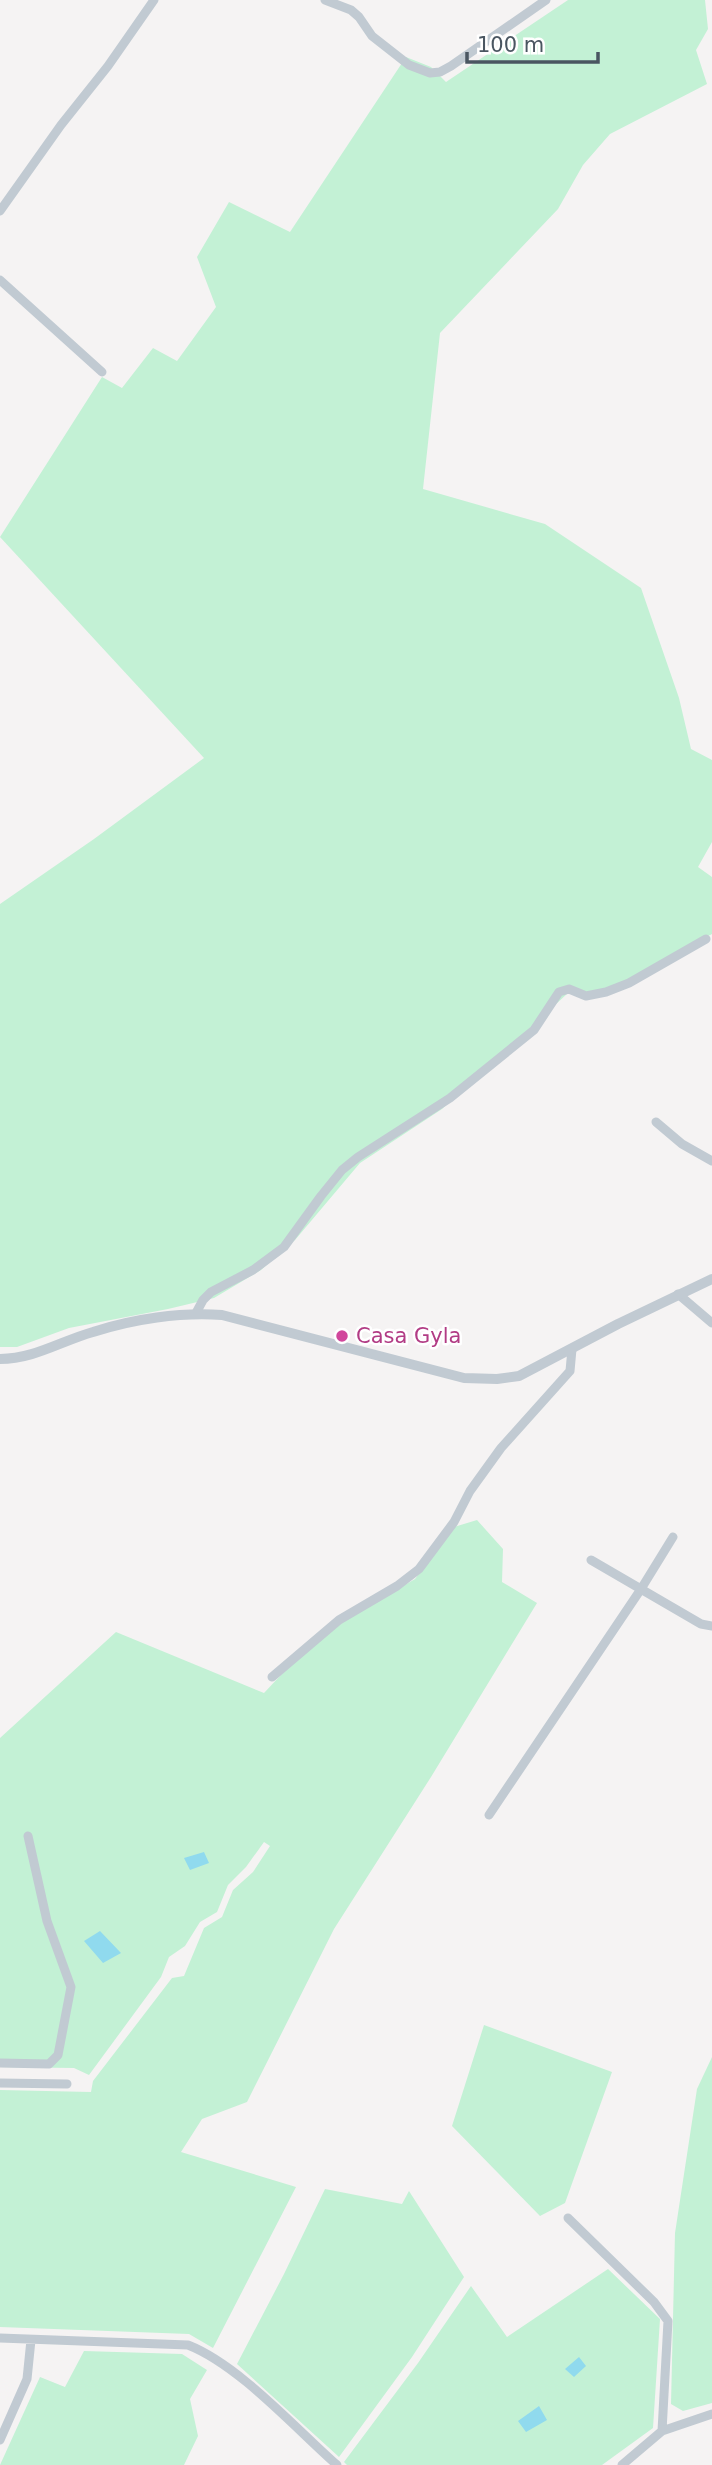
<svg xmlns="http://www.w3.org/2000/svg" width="712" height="2465" font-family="'DejaVu Sans',sans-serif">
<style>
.green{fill:#c3f1d5}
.water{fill:#90daee}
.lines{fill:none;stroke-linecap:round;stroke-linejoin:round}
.minor{stroke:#c1cad2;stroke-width:9}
.tertiary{stroke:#c1cad2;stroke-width:10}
.hotel-dot{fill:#d1479c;stroke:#fff;stroke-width:2.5}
.labels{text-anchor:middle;stroke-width:5;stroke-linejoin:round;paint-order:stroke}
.hotel-label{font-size:21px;fill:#b23c85;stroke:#fff;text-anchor:start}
</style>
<rect width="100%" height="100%" fill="#f5f3f3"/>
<path class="green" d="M568 0H705L708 29 696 50 707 84 610 134 583 165 558 209 440 333 423 489 545 524 641 588 679 698 691 749 712 760V842L698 867 712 877V934L592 999 568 993 442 1109 360 1163 295 1240 261 1270 214 1298 168 1309 69 1328 17 1347H0V904L94 839 204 758 0 537 102 377 122 388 153 348 177 361 216 307 197 257 229 202 290 232 406 57 431 67 446 82Z
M477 1520 503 1549 502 1582 537 1603 431 1777 334 1929 247 2102 202 2119 181 2152 296 2187 213 2348 189 2334 0 2327V2090L91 2092 93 2081 172 1978 184 1976 204 1928 222 1917 233 1890 253 1872 270 1846 264 1842 246 1867 228 1885 217 1912 200 1922 185 1946 169 1957 161 1977 89 2075 74 2068 0 2067V1738L116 1632 264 1693 295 1660 345 1620 415 1579 454 1527Z
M484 2025 612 2072 565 2203 540 2216 452 2126Z
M712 2057V2403L683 2411 671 2404 675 2233 697 2089Z
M325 2189 402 2204 409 2191 464 2277 412 2357 339 2457 237 2364 284 2274Z
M608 2269 660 2319 653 2428 602 2465H347L344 2462 418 2363 471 2286 507 2337Z
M84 2351 182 2354 207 2370 190 2399 198 2436 184 2465H0L40 2377 65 2387Z"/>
<path class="water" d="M204 1852 209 1863 190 1870 184 1858Z
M100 1931 121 1953 103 1963 84 1941Z
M579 2357 586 2366 574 2377 565 2369Z
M539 2406 547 2420 526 2432 518 2421Z"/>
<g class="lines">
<path class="minor" d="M325 0 351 10 359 17 372 36 409 65 430 73 440 72 451 66 546 0
M0 211 61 125 108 66 154 0
M0 280 102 372
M656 1122 682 1144 712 1161
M678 1294 712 1323
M196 1313 203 1300 211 1292 253 1270 284 1247 321 1196 342 1170 358 1157 450 1098 534 1030 559 992 569 989 586 996 606 992 629 983 706 939
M591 1560 701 1624 712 1626
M272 1677 339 1620 397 1586 419 1569 454 1522 470 1491 501 1448 570 1371 572 1349
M489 1815 641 1589 673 1537
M0 2063 49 2064 58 2055 71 1987 47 1921 28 1836
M0 2083 67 2084
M568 2218 654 2302 668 2321 662 2431
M0 2338 188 2345C239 2365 295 2428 337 2465
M0 2440 27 2379 31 2340
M622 2465 662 2431 712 2414"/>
<path class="tertiary" d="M0 1359C34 1359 61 1341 93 1332 133 1319 180 1312 222 1315L464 1378 497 1379 519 1376 618 1324 712 1279"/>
</g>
<circle class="hotel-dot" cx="342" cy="1336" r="7"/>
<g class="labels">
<g class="hotel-label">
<text x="356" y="1343">Casa Gyla</text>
</g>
</g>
<path d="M467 52v10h131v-10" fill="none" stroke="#4a5661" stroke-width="3.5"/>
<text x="477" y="52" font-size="21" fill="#4a5661" stroke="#ffffff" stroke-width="5" paint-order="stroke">100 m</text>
</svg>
